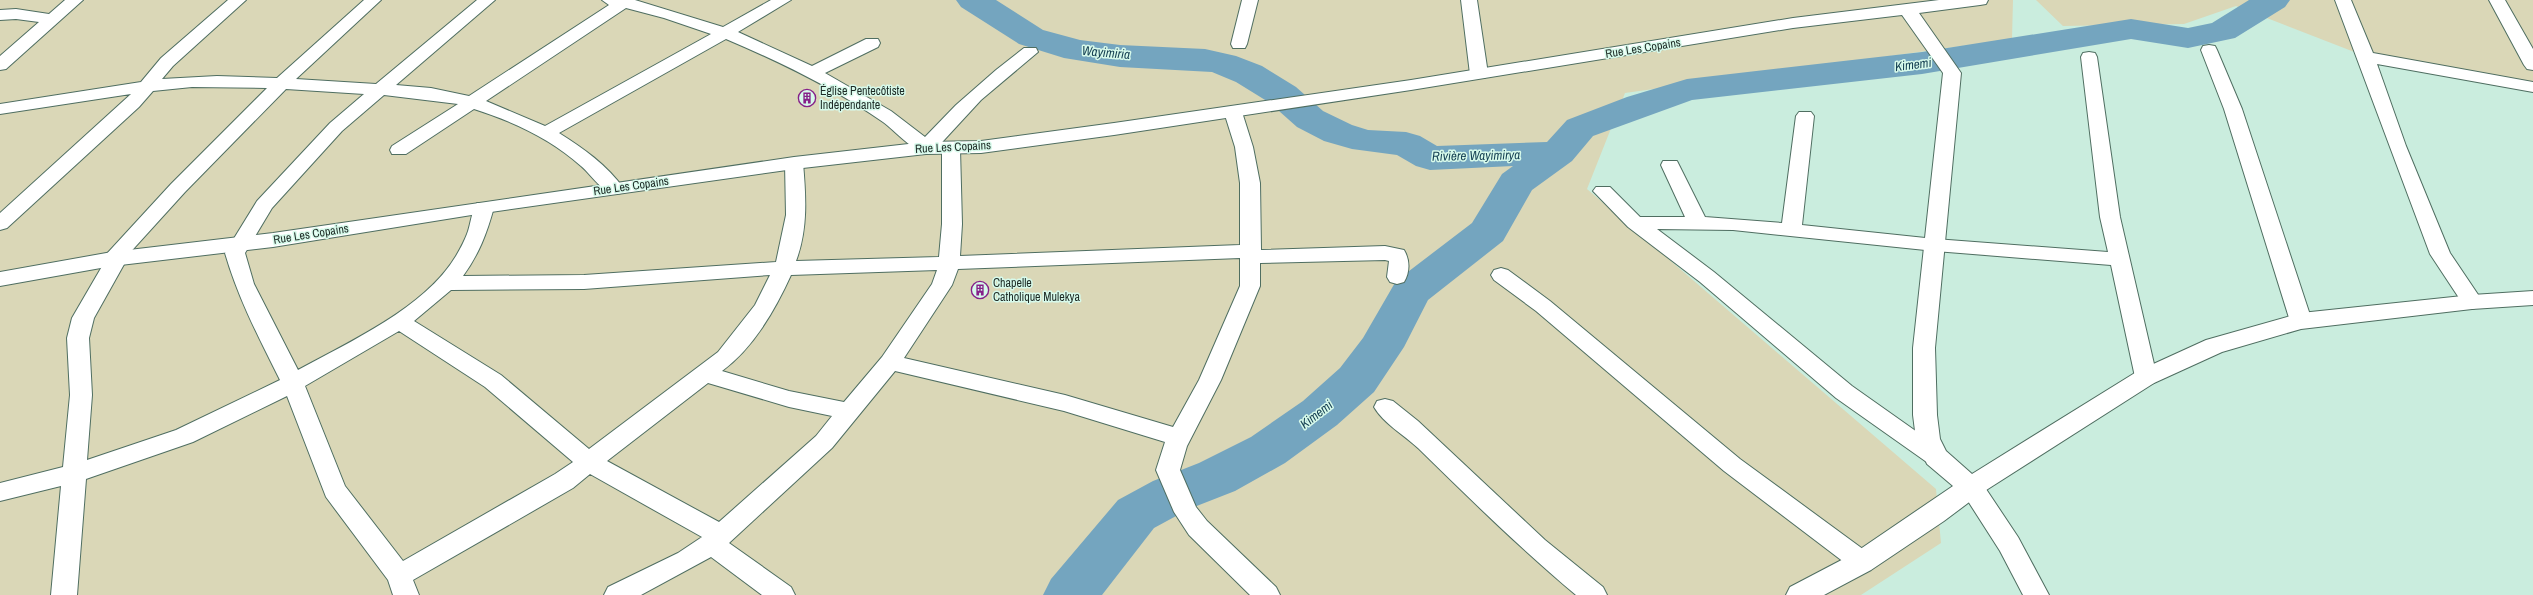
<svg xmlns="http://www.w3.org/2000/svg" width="2533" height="595" font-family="'Archivo Narrow',sans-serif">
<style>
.green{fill:#dad7b7}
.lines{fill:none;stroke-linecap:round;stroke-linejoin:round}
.river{fill:#74a5bf;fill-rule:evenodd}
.street-casing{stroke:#4f6e61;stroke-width:2}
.secondary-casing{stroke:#4f6e61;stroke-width:2}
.street{fill:#fff;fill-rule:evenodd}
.secondary{fill:#fff;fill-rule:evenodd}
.labels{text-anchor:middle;stroke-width:3;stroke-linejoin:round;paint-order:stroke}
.street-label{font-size:12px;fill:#1d2a25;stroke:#d7faeb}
.poi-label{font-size:12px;fill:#1d2a25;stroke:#d7faeb;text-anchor:start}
.water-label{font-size:13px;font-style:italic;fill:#133e51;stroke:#d7faeb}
</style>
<rect width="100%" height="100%" fill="#caedde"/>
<path class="green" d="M0 0H2013L2012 39 1625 93 1587 189 1936 489 1941 543 1861 595H0Z
M2036 0H2533V83L2362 55 2236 6 2184 24 2063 26Z"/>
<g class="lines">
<path class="river" d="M956 0H996L1043 30 1080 40 1120 45 1205 49 1236 56 1262 66 1296 87 1323 111 1352 125 1368 130 1406 132 1420 136 1437 146 1547 142 1567 120 1627 97 1687 79 1922 52 2131 19 2188 28 2212 23 2249 0H2290L2285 7 2235 38 2188 48 2131 39 1922 74 1692 100 1593 136 1572 161 1532 190 1503 241 1428 300 1404 347 1374 392 1337 425 1285 463 1235 491 1189 509 1154 528 1102 595H1043L1051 579 1118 500 1153 481 1199 463 1251 437 1303 401 1340 368 1363 338 1396 281 1472 223 1502 174 1513 166 1430 170 1416 166 1397 155 1352 149 1324 141 1297 127 1270 103 1236 82 1212 72 1120 67 1064 58 1019 44 961 7Z"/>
<defs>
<path id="street" d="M65 0H83L6 69 0 70V56L39 22 16 19 0 20V10L16 9 49 14Z
M228 0H246L173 66 162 79 217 76 277 78 364 0H381L296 79 376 84 477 0H495L396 85 431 88 469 96 609 5 602 0H635L723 27 771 0H791L738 32 812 66 866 39H878L880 43 878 47 825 73 891 111 925 137 956 105 996 70 1024 48H1036L1038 52 981 100 933 152C915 156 896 131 883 122 834 88 780 62 726 39L559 133C583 148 607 165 624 189L621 193C604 197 593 176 581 166 551 139 512 121 474 109L406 154H392L390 150 392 146 458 104 384 95 342 131 272 208 245 253 254 284 298 370C349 342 425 308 456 256 460 249 464 242 467 234 471 224 471 212 477 203H491L494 207C487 233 479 254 463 276L584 275 776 262 786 215 785 163 787 159H801L803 163C806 197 808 229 796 261L939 257 942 224V149L944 145H958L960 149 962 224 960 256 1240 245V183L1235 147 1224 112 1227 108H1239L1242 112 1253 147 1260 183 1261 250 1385 246 1404 250C1410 260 1410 272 1404 282L1397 284 1390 282 1387 277 1389 261 1385 260 1260 263V286L1221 380 1187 446 1180 470 1196 507 1207 521 1276 587 1280 595H1250L1189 535 1174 512 1156 470 1165 442 1064 411 895 371 832 448 729 543 791 587 795 595H762L711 557 641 595H604L608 587 678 553 702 537 590 474 573 488 413 580 419 595H393L388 580 326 497 287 396 193 442 86 479 77 595H51L61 486 0 501V483L63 467 70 395 67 338 72 318 104 263 102 259 171 184 267 88 192 87 153 91 139 107 7 228 0 230V213L131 94 0 114V104L141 82 161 58ZM626 8 664 18 711 34 545 126 486 101ZM286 89 364 94 330 123 257 201 225 253C238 298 259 338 280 380L176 430 87 460 92 395 89 338 94 318 127 259 126 257 185 192ZM1240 258V286L1199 380 1173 427 1065 395 904 358 952 285 958 269ZM937 270 932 284 882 357 844 402 789 391 722 371C754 347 775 310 791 275ZM770 275 755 305 718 352 589 449 501 375 414 321 451 290 584 289ZM399 331 485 387 573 462 555 474 403 561 345 486 305 386ZM708 383 789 407 832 416 816 436 719 522 607 461Z
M1242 0H1258L1247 44 1245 48H1233L1231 44Z
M1461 0H1477L1488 74 1485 78H1473L1470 74Z
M2335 0H2351L2373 53 2533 82V92L2377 64 2406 146 2450 253 2483 302 2479 307 2472 309 2465 307 2430 254Z
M2209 45 2215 46 2217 50 2242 109 2312 321 2309 326 2301 328 2293 326 2290 321 2224 109 2201 50 2203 46Z
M2089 52 2095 53 2097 57 2120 217 2157 377 2154 383 2146 385 2138 383 2135 377 2111 265 1935 251 1733 230 1657 229 1714 272 1852 386 1944 451 1948 457 1944 463 1936 466 1928 463 1836 398 1700 282 1628 227 1593 191 1596 187H1610L1640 217H1685L1661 165 1663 161H1677L1705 217 1782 223 1796 116 1799 112H1811L1814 116 1802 225 1935 239 2108 252 2100 217 2081 57 2083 53Z
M1501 268 1508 270 1550 301 1740 459 1871 555 1875 562 1871 569 1862 572 1853 569 1724 471 1536 311 1494 280 1491 275 1494 270Z
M1385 399 1393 401 1418 421 1545 540 1603 587 1607 595H1576C1521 549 1469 498 1418 448 1404 435 1383 423 1374 407L1377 401Z
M1971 478 1980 480 2018 537 2049 595H2023L2000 551 1959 487 1962 480Z"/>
<path id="secondary" d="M1939 0H1988L1986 4 1980 5 1919 13 1961 73 1935 348 1937 415 1940 439 1946 451 1972 474 2138 371 2206 340 2301 313 2472 295 2533 291V305L2472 309 2301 329 2222 352 2154 383 1980 494 1944 521 1871 570 1824 595H1786L1790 587 1853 554 1953 486 1927 464 1916 439 1913 415V348L1943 73 1902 15 1793 28 1411 90 1114 135 981 153 926 154 794 169 484 213 273 247 112 266 0 286V272L112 252 273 233 794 157 926 142 981 141 1114 123 1411 80 1793 18Z
M2489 0H2505L2533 49V70L2527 69 2524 65Z"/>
</defs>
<use href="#street" class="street-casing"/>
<use href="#secondary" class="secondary-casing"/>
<use href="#street" class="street"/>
<use href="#secondary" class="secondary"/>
</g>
<defs>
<symbol id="building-ring" viewBox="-11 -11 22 22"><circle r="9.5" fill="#d7faeb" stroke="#862089" stroke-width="1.5"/><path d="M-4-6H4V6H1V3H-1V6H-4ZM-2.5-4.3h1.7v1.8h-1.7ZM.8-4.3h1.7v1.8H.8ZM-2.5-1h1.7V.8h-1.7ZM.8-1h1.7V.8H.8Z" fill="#862089"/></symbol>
</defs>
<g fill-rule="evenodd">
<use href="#building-ring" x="797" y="88" width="20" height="20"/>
<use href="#building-ring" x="970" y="280" width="20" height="20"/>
</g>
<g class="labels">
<g class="street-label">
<text transform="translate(1643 48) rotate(-9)" y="4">Rue Les Copains</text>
<text transform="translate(953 147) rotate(-3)" y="4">Rue Les Copains</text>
<text transform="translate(631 186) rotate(-8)" y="4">Rue Les Copains</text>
<text transform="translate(311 234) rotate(-9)" y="4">Rue Les Copains</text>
</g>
<g class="poi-label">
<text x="820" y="95">Église Pentecôtiste<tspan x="820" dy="14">Indépendante</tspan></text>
<text x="993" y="287">Chapelle<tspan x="993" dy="14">Catholique Mulekya</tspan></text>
</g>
<g class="water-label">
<text transform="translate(1106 52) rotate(5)" y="5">Wayimiria</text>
<text transform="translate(1913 64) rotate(-7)" y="5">Kimemi</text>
<text transform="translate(1476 155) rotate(-1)" y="5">Rivière Wayimirya</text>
<text transform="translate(1316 414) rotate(-38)" y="5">Kimemi</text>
</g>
</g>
</svg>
